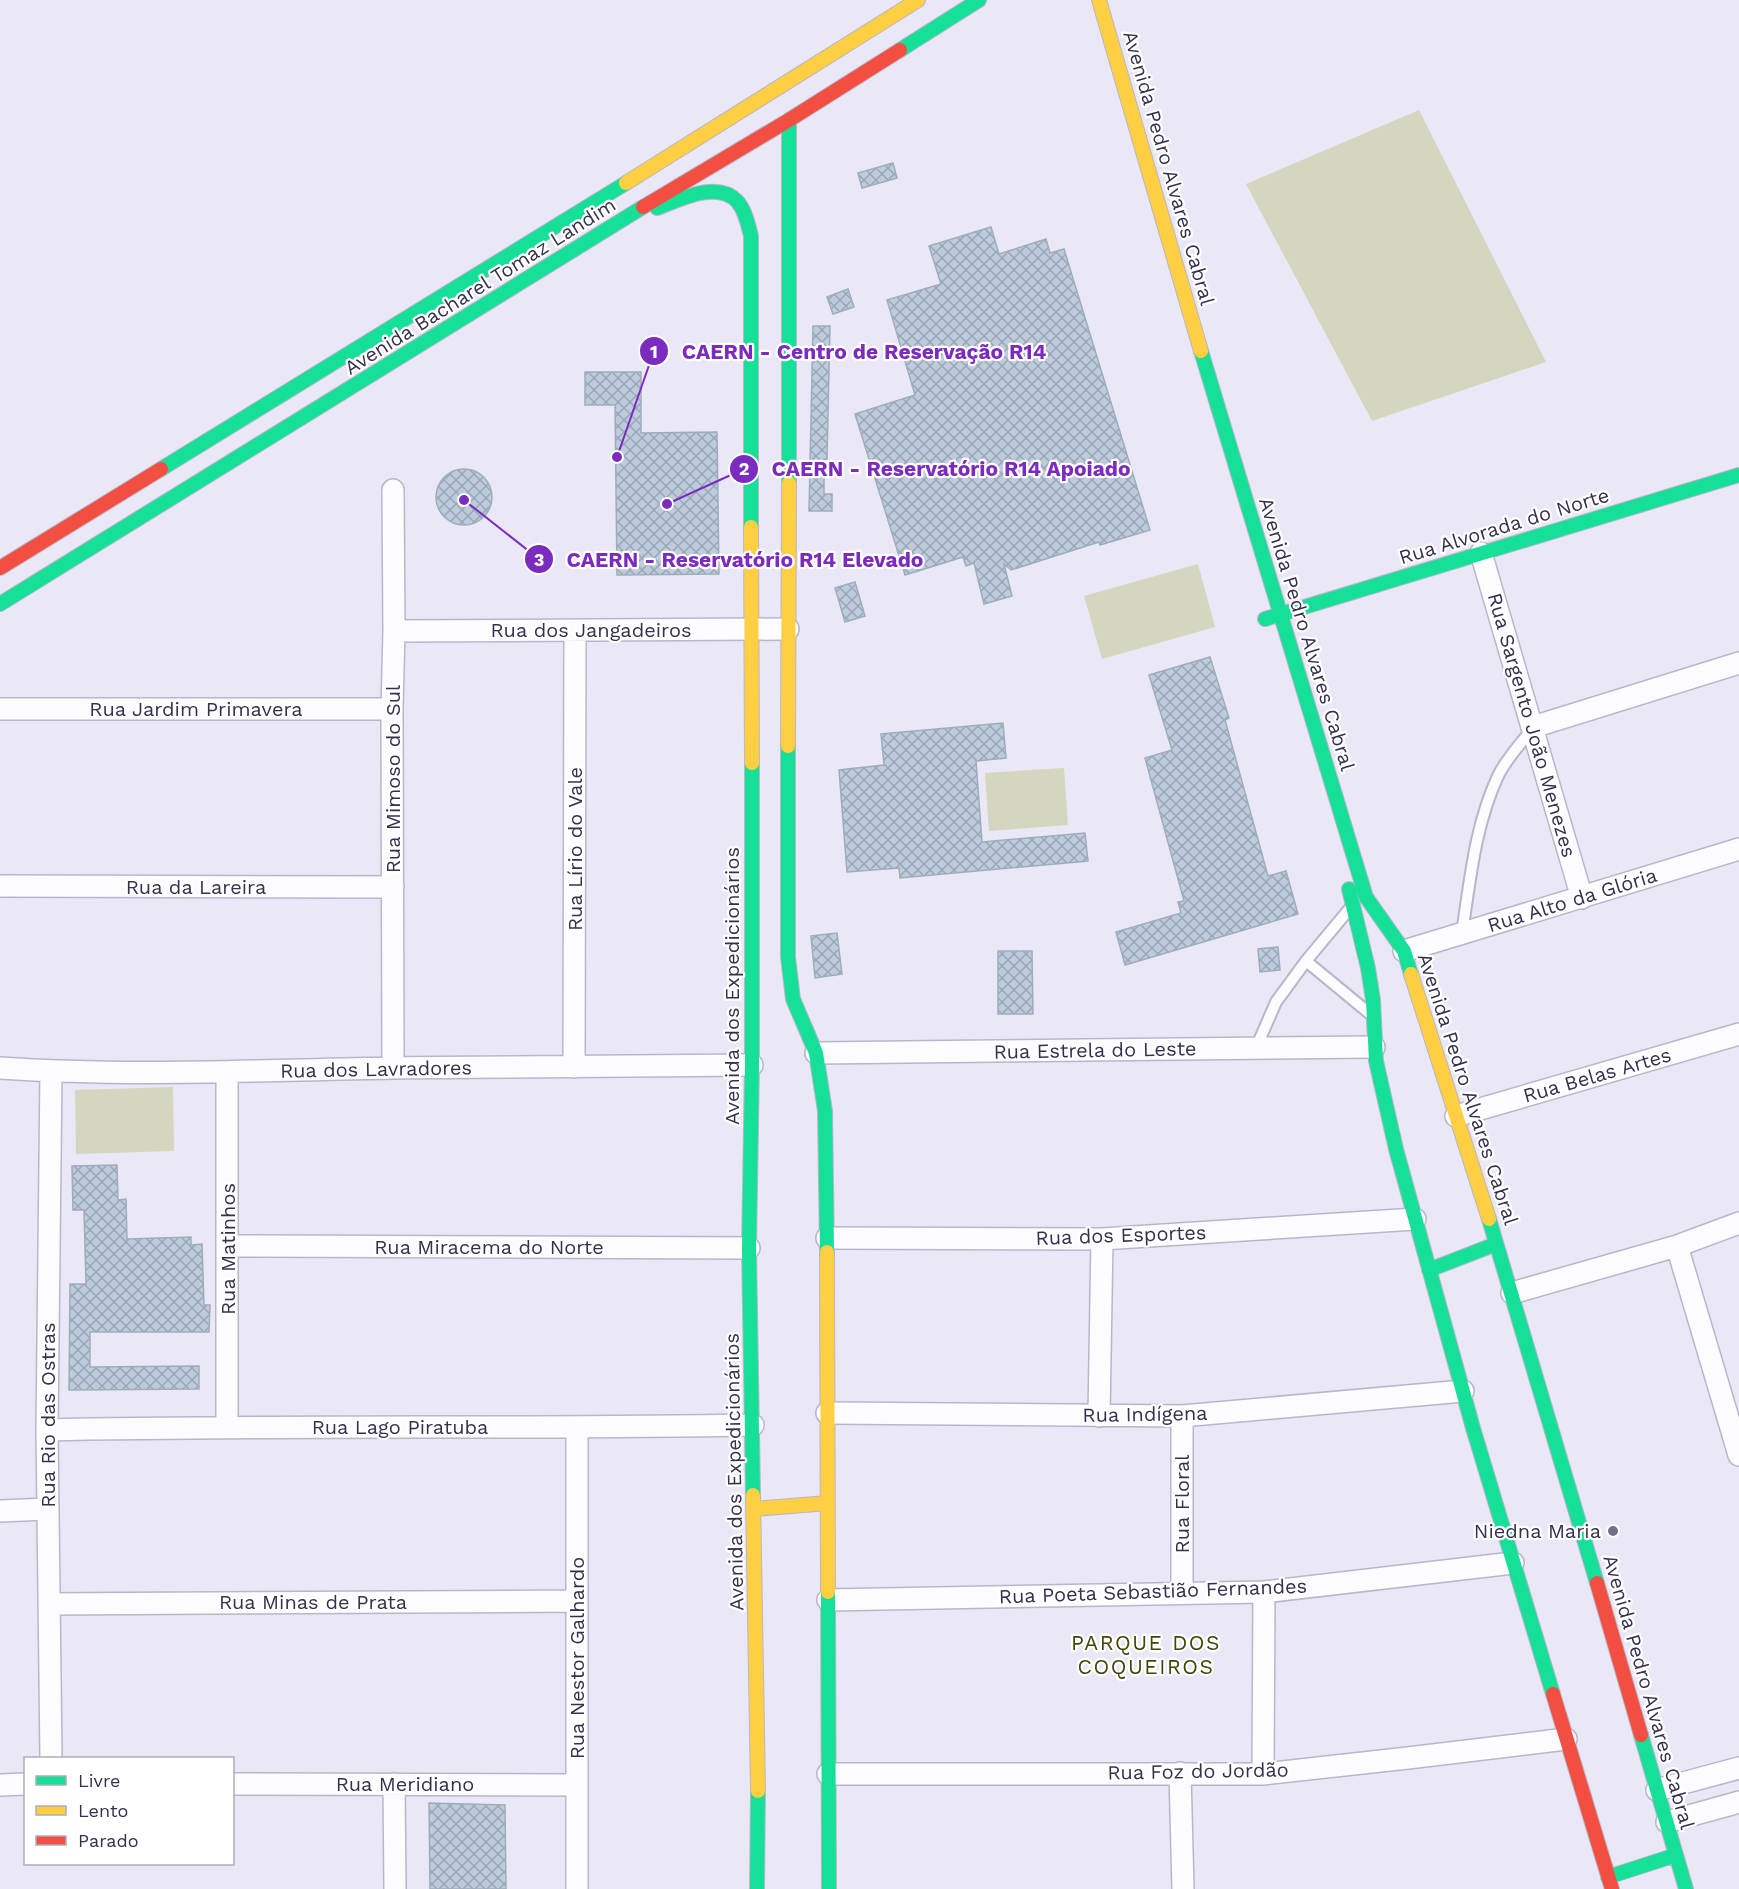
<svg xmlns="http://www.w3.org/2000/svg" width="1739" height="1889" font-family="'Work Sans',sans-serif">
<style>
.pitch{fill:#d5d6bf}
.building{fill:url(#building-cross-hatch);stroke:#9eadbc;stroke-width:1.5}
.lines{fill:none;stroke-linecap:round;stroke-linejoin:round}
.lane-casing{stroke:#bab6ca;stroke-width:14}
.street-casing{stroke:#bab6ca;stroke-width:24}
.fast-casing{stroke:#bab6ca;stroke-width:16}
.slow-casing{stroke:#bab6ca;stroke-width:16}
.jam-casing{stroke:#bab6ca;stroke-width:16}
.lane{stroke:#fcfbfe;stroke-width:10}
.street{stroke:#fcfbfe;stroke-width:21}
.fast{stroke:#16e098;stroke-width:14}
.slow{stroke:#ffcf43;stroke-width:14}
.jam{stroke:#f24e42;stroke-width:14}
.poi-dot{fill:#757088;stroke:#fff;stroke-width:2}
.labels{text-anchor:middle;stroke-width:4.5;stroke-linejoin:round;paint-order:stroke}
.street-label{font-size:20px;fill:#36304d;stroke:#fff}
.poi-label{font-size:20px;fill:#36304d;stroke:#fff;text-anchor:end}
.neighbourhood-label{font-size:21px;letter-spacing:1.5px;fill:#414505;stroke:#fff}
.leader{fill:none;stroke:#7b2cbf;stroke-width:2}
.callout-dot{fill:#7b2cbf;stroke:#fff;stroke-width:2}
.mark-label{font-size:18px;text-anchor:middle;font-weight:bold;fill:#fff}
.callout-label{font-size:21px;text-anchor:middle;font-weight:bold;fill:#7b2cbf;stroke:#fff;stroke-width:4.5;stroke-linejoin:round;paint-order:stroke}
</style>
<defs>
<pattern id="building-cross-hatch" width="8" height="8" patternUnits="userSpaceOnUse" patternTransform="scale(1.5)"><rect width="8" height="8" fill="#bdccdc"/><path d="M0 0l8 8M0 8l8-8" fill="none" stroke="#9aa6b5"/></pattern>
</defs>
<rect width="100%" height="100%" fill="#eae7f7"/>
<path class="pitch" d="M1419 110 1546 362 1372 421 1246 184Z
M1198 564 1215 627 1102 659 1084 596Z
M1064 768 1068 825 989 831 985 773Z
M173 1087 174 1151 76 1154 75 1090Z"/>
<path class="building" d="M893 163 897 178 862 188 858 173Z
M991 227 999 254 1046 239 1050 253 1064 249 1150 530 1100 545 1099 542 1011 570 1004 564 1012 596 984 604 974 563 966 566 963 557 905 575 855 414 915 395 887 300 941 284 929 246Z
M848 289 854 307 833 314 827 297Z
M813 326H830L827 459H824V494H832V511H809Z
M585 372H641V433L717 432 719 574 617 575 615 405H585Z
M436 497a28 28 0 1 1 56 0a28 28 0 1 1-56 0Z
M855 582 865 616 845 622 835 588Z
M1210 657 1229 718 1225 720 1268 876 1286 871 1298 914 1125 965 1116 932 1181 913 1178 902 1184 901 1145 758 1172 750 1149 675Z
M1003 723 1006 758 976 761 982 842 1085 833 1088 861 900 878 899 868 847 872 839 770 884 765 881 734Z
M837 933 842 974 815 978 811 936Z
M1278 947 1280 970 1260 972 1258 949Z
M998 951H1032L1033 1014H998Z
M117 1165 118 1200 126 1199 127 1239 191 1237V1245L202 1244 204 1305H210L209 1332H90V1367L199 1366V1389L69 1390 70 1284H86L84 1210H73L72 1166Z
M429 1803 505 1805 506 1889H430Z"/>
<g class="lines">
<defs>
<path id="lane" d="M1351 907 1306 961 1369 1013
M1462 933C1470 881 1475 825 1498 776 1506 759 1521 743 1533 728
M1256 1048 1276 1002 1306 961"/>
<path id="street" d="M393 490 394 631 392 709 393 1068
M1481 553 1582 898
M394 631 788 629
M0 709H392
M1533 727 1739 663
M0 886 393 887
M1404 951 1739 849
M816 1053 1374 1047
M574 1067 575 631
M0 1068C131 1077 263 1070 394 1068 513 1066 632 1067 752 1065
M51 1071 47 1430 51 1758
M1456 1116 1739 1034
M827 1238 1102 1239 1415 1219
M228 1246 749 1248
M1677 1246 1739 1455
M1512 1293 1677 1246 1739 1223
M827 1413 1182 1416 1463 1391
M1099 1416 1102 1239
M1182 1416V1593
M227 1427V1072
M577 1428V1889
M47 1430C282 1425 517 1429 753 1425
M0 1511 47 1509
M828 1600 1264 1592 1513 1563
M49 1604 577 1601
M1180 1773 1183 1889
M828 1774H1263L1408 1758 1566 1739
M1263 1774 1264 1592
M232 1784 577 1785
M394 1784 395 1889
M0 1785 26 1784
M1657 1790 1739 1768
M1667 1822 1739 1802"/>
<path id="fast" d="M900 50 979 0
M657 208C679 200 717 180 737 201 745 210 748 224 751 236V527
M1201 351 1366 897 1404 951 1411 974
M161 469 626 183
M789 483V120
M0 604 643 207
M1265 619 1739 475
M788 746V957L793 999 816 1053 825 1111 827 1252
M752 763V1065L749 1248 753 1495
M1349 889 1368 968 1373 1000 1376 1061 1396 1149 1473 1428 1553 1694
M1489 1219 1597 1583
M1429 1270 1496 1244
M828 1592 829 1889
M1641 1735 1686 1889
M1608 1877 1676 1855
M757 1889 758 1791"/>
<path id="slow" d="M1099 0 1201 351
M626 183 918 0
M751 527 752 763
M788 746 789 483
M1411 974 1489 1219
M827 1252 828 1592
M753 1495 758 1791
M754 1509 828 1503"/>
<path id="jam" d="M643 207 789 120 900 50
M0 568 161 469
M1597 1583 1641 1735
M1553 1694 1612 1889"/>
</defs>
<use href="#lane" class="lane-casing"/>
<use href="#street" class="street-casing"/>
<use href="#fast" class="fast-casing"/>
<use href="#slow" class="slow-casing"/>
<use href="#jam" class="jam-casing"/>
<use href="#lane" class="lane"/>
<use href="#street" class="street"/>
<use href="#fast" class="fast"/>
<use href="#slow" class="slow"/>
<use href="#jam" class="jam"/>
</g>
<circle class="poi-dot" cx="1613" cy="1531" r="6"/>
<g class="labels">
<g class="street-label">
<text transform="translate(1169 168) rotate(74)" y="7">Avenida Pedro Alvares Cabral</text>
<text transform="translate(480 286) rotate(-32)" y="7">Avenida Bacharel Tomaz Landim</text>
<text transform="translate(1504 526) rotate(-17)" y="7">Rua Alvorada do Norte</text>
<text x="591" y="637">Rua dos Jangadeiros</text>
<text transform="translate(1307 634) rotate(73)" y="7">Avenida Pedro Alvares Cabral</text>
<text x="196" y="716">Rua Jardim Primavera</text>
<text transform="translate(1532 725) rotate(74)" y="7">Rua Sargento João Menezes</text>
<text transform="translate(393 779) rotate(-90)" y="7">Rua Mimoso do Sul</text>
<text transform="translate(575 849) rotate(-90)" y="7">Rua Lírio do Vale</text>
<text x="196" y="894">Rua da Lareira</text>
<text transform="translate(1572 900) rotate(-17)" y="7">Rua Alto da Glória</text>
<text transform="translate(732 986) rotate(-90)" y="7">Avenida dos Expedicionários</text>
<text transform="translate(1095 1050) rotate(-1)" y="7">Rua Estrela do Leste</text>
<text transform="translate(376 1069) rotate(-1)" y="7">Rua dos Lavradores</text>
<text transform="translate(1597 1075) rotate(-16)" y="7">Rua Belas Artes</text>
<text transform="translate(1468 1089) rotate(72)" y="7">Avenida Pedro Alvares Cabral</text>
<text transform="translate(1121 1235) rotate(-2)" y="7">Rua dos Esportes</text>
<text x="489" y="1254">Rua Miracema do Norte</text>
<text transform="translate(228 1249) rotate(-90)" y="7">Rua Matinhos</text>
<text transform="translate(1145 1414) rotate(-1)" y="7">Rua Indígena</text>
<text transform="translate(48 1415) rotate(-90)" y="7">Rua Rio das Ostras</text>
<text x="400" y="1434">Rua Lago Piratuba</text>
<text transform="translate(734 1472) rotate(-91)" y="7">Avenida dos Expedicionários</text>
<text transform="translate(1182 1504) rotate(-90)" y="7">Rua Floral</text>
<text transform="translate(1153 1591) rotate(-2)" y="7">Rua Poeta Sebastião Fernandes</text>
<text x="313" y="1609">Rua Minas de Prata</text>
<text transform="translate(577 1658) rotate(-90)" y="7">Rua Nestor Galhardo</text>
<text transform="translate(1649 1692) rotate(74)" y="7">Avenida Pedro Alvares Cabral</text>
<text transform="translate(1198 1771) rotate(-1)" y="7">Rua Foz do Jordão</text>
<text x="405" y="1791">Rua Meridiano</text>
</g>
<g class="poi-label">
<text x="1601" y="1538">Niedna Maria</text>
</g>
<g class="neighbourhood-label">
<text x="1146" y="1650">PARQUE DOS<tspan x="1146" dy="24">COQUEIROS</tspan></text>
</g>
</g>
<path class="leader" d="M617 457L654 351M667 504L744 469M464 500L539 559"/>
<g class="callout-dot">
<circle cx="617" cy="457" r="6"/>
<circle cx="667" cy="504" r="6"/>
<circle cx="464" cy="500" r="6"/>
<circle cx="654" cy="351" r="15"/>
<circle cx="744" cy="469" r="15"/>
<circle cx="539" cy="559" r="15"/>
</g>
<g class="mark-label">
<text x="654" y="358">1</text>
<text x="744" y="475">2</text>
<text x="539" y="566">3</text>
</g>
<g class="callout-label">
<text x="864" y="359">CAERN - Centro de Reservação R14</text>
<text x="951" y="476">CAERN - Reservatório R14 Apoiado</text>
<text x="745" y="567">CAERN - Reservatório R14 Elevado</text>
</g>
<rect x="24" y="1757" width="210" height="108" fill="#ffffff" stroke="#afacb8" stroke-width="1.5"/>
<rect x="36" y="1776" width="30" height="9" fill="#16e098" stroke="#afacb8" stroke-width="1.5"/>
<text x="78" y="1787" font-size="18" fill="#36304d">Livre</text>
<rect x="36" y="1806" width="30" height="9" fill="#ffcf43" stroke="#afacb8" stroke-width="1.5"/>
<text x="78" y="1817" font-size="18" fill="#36304d">Lento</text>
<rect x="36" y="1836" width="30" height="9" fill="#f24e42" stroke="#afacb8" stroke-width="1.5"/>
<text x="78" y="1847" font-size="18" fill="#36304d">Parado</text>
</svg>
